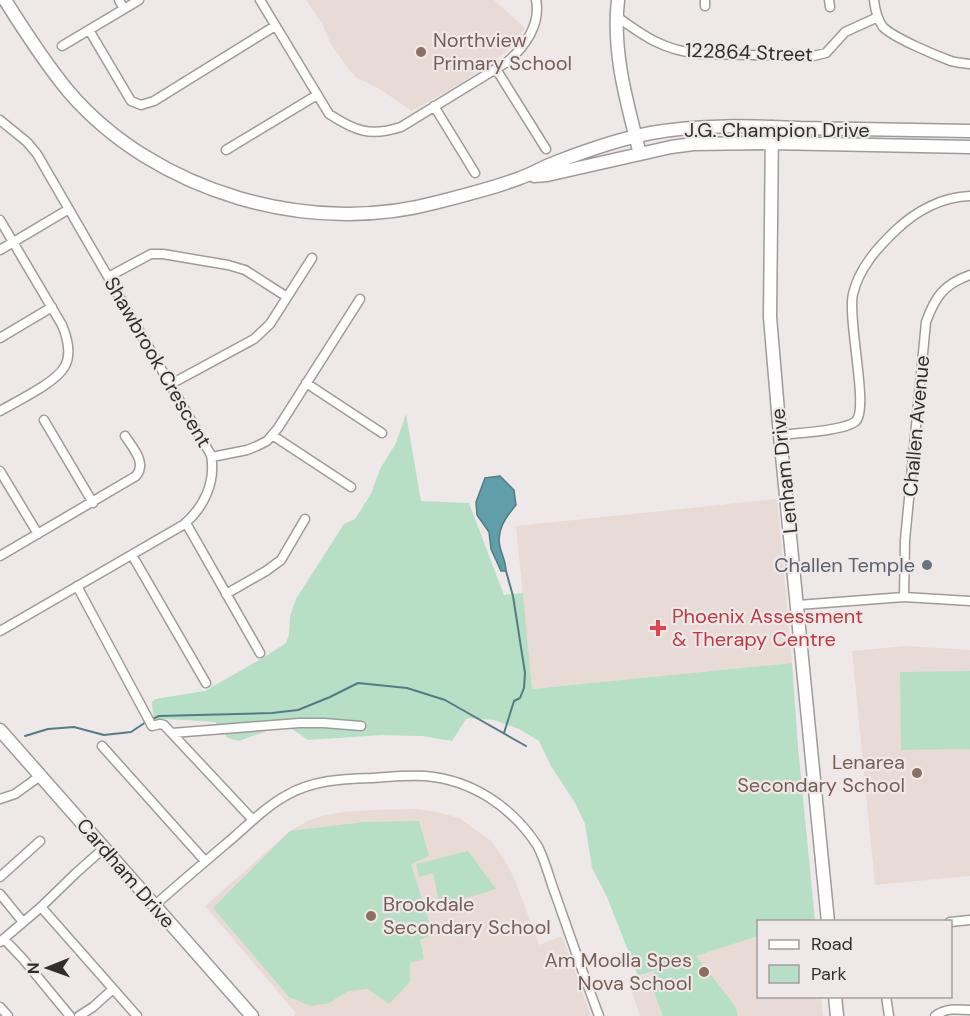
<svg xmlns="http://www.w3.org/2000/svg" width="970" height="1016" font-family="'DM Sans',sans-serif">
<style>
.built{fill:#e8dbd6}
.green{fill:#b6dfc6}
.water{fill:#609ea9;stroke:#527d84;stroke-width:1.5}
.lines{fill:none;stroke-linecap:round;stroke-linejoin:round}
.stream{stroke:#527d84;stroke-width:2}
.street-casing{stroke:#9f9b99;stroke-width:11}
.secondary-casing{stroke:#9f9b99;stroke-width:15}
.street{stroke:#fff;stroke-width:8}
.secondary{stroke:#fff;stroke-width:12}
.education-dot{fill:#8d6e63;stroke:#eee9e8;stroke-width:2}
.worship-dot{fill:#6b7280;stroke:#eee9e8;stroke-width:2}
.health-dot{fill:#e0444e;stroke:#eee9e8;stroke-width:2}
.labels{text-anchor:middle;stroke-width:4.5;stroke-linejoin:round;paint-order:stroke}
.education-label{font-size:20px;fill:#785e54;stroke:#eee9e8;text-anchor:start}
.street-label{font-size:20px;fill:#312f2e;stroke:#eee9e8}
.worship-label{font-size:20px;fill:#5b616d;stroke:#eee9e8;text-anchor:end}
.health-label{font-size:20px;fill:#be3a42;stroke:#eee9e8;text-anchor:start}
</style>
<rect width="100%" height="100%" fill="#eee9e8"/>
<path class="built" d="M306 0H494L525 28 513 47 461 83 412 111 378 88 357 78 349 70 331 44 322 24Z
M777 499 792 663 532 689 516 526Z
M906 646 970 650V876L875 885 852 651Z
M416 809 438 812 459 818 490 840 503 857 515 880 539 945 562 936 591 1016H294L296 1013 205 906 290 831 309 820 325 815 342 812 371 810Z
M758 936V996L821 997 823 1016H640L628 981 689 958Z"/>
<path class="green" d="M406 414 421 501 469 503 504 595 523 593 532 689 792 663 798 747 815 920 758 922V936L696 956 735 1006 738 1016H663L653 990V973L657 970 638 976 607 897 592 868 585 824 575 803 551 766 539 741 519 729 494 720 469 718 466 719 452 741 422 736 382 735 308 740 292 729 275 728 239 741 228 738 215 722 166 719 160 720 153 716 152 702 155 699 205 691 261 659 286 643 289 635 290 616 296 599 344 524 355 519 371 494 380 469 396 443Z
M970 671V749L901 750 900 672Z
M419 821 429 856 411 864 433 934 420 940 424 959 410 963V982L389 1004 368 989 348 991 329 1003 311 1006 289 997 213 908 290 831 364 822Z
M468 851 496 889 440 906 433 873 419 877 416 864Z"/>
<path class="water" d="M500 476 514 490 516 505C506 517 496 530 500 547 502 555 506 562 506 571H501L491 549 489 532 477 515 476 502 485 478Z"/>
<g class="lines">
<path class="stream" d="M151 720 159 716 272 713 298 710 330 697 358 683 407 688 445 700 526 746
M504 733 514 701 520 698 524 688 525 673 513 596 506 571
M25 736 48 729 74 727 104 735 131 732 146 722"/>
<defs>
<path id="street" d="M119 0 124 9
M260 0 329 114C355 131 370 137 401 127L507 62C525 47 541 24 536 0
M829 0 830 7
M874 0C875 9 877 19 883 27 894 38 935 55 951 61 957 63 964 63 970 64
M705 6V0
M616 16C645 37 663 50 700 54L813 56 826 53 845 32 878 17
M89 30 131 101 141 105 154 101 275 26
M62 46 139 0
M496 69 546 149
M434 106 475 173
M0 120 27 142 37 154 211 455C216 482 204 508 183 525L0 631
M226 150 317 95
M0 220 62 325C67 337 72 353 65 366 56 383 17 401 0 411
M0 250 69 209
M108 277 151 254H163L228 265 245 270 287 297
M0 338 52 307
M306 383 382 433
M171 384 254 339 270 324 312 258
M44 420 93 503
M272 435 351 487
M780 435C797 433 845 431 856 421 869 408 847 319 853 294 859 268 878 247 896 230 916 211 942 197 970 196
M212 457 247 450 257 446 267 441 278 428 360 299
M0 471 38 534
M186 523 260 653
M132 555 206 683
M0 556 136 476C147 463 133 448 125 436
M77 586 152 726 160 724 164 725 253 820
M226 594 266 571 281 560 305 519
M904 597 905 540 926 322C935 297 944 284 970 275
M798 605 904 597 970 601
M172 733 299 723H324L361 726
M102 746 205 861
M0 799 15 794 40 776
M0 877 40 841
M0 894 23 922
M155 905C181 882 207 860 234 837 251 822 267 806 287 795 313 780 342 779 371 778 388 777 407 775 425 776 472 780 511 806 537 845 545 859 550 881 556 896 570 936 584 976 599 1016
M41 907 137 1016
M950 922 970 920
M4 939 23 959 70 1016
M0 942 41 907 76 873 104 848
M886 996 889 1016
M0 1007 8 1016
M79 1016 93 1007 113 989
M935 1016C945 1008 957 1009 970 1010"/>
<path id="secondary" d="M5 0C25 32 45 63 69 92 156 193 311 237 438 202 465 195 494 188 520 178 532 174 543 167 554 163 585 151 618 139 651 133 700 124 750 126 800 128 856 129 913 130 970 131
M618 0C612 53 627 103 640 154
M772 127 770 317 780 435 828 922
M534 176 547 175 671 147 693 144 772 143 970 147
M0 730 252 1016
M835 996 837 1016"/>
</defs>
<use href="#street" class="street-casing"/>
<use href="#secondary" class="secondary-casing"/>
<use href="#street" class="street"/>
<use href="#secondary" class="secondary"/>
</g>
<g class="education-dot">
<circle cx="421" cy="52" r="6"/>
<circle cx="917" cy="773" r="6"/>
<circle cx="371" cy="916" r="6"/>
<circle cx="704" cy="972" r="6"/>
</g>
<circle class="worship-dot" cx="927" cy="565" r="6"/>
<path class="health-dot" d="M655 619h6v6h6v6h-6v6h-6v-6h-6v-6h6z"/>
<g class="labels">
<g class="education-label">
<text x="433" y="47">Northview<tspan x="433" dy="23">Primary School</tspan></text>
<text x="905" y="769" text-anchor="end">Lenarea<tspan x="905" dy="23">Secondary School</tspan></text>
<text x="383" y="911">Brookdale<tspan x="383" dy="23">Secondary School</tspan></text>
<text x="692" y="967" text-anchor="end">Am Moolla Spes<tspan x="692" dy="23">Nova School</tspan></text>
</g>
<g class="street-label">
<text transform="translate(749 52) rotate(2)" y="7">122864 Street</text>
<text x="777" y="137">J.G. Champion Drive</text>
<text transform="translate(158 362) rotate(60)" y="7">Shawbrook Crescent</text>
<text transform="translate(916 426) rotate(-85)" y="7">Challen Avenue</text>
<text transform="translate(784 471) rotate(-96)" y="7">Lenham Drive</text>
<text transform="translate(126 873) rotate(49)" y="7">Cardham Drive</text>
</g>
<g class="worship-label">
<text x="915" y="572">Challen Temple</text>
</g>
<g class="health-label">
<text x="672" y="623">Phoenix Assessment<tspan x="672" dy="23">&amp; Therapy Centre</tspan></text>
</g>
</g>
<rect x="757" y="920" width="195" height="78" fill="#eee9e8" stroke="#a29f9e" stroke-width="1.5"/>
<rect x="769" y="940" width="30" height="9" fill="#ffffff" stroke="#a29f9e" stroke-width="1.5"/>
<text x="811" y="950" font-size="18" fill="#312f2e">Road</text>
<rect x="769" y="965" width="30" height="18" fill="#b6dfc6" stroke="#a29f9e" stroke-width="1.5"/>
<text x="811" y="980" font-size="18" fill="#312f2e">Park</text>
<g transform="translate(48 968) rotate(269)" stroke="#eee9e8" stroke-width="4.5" paint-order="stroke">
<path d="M0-4.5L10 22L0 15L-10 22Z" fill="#312f2e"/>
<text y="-9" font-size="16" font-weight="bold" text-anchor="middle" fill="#312f2e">N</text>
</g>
</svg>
